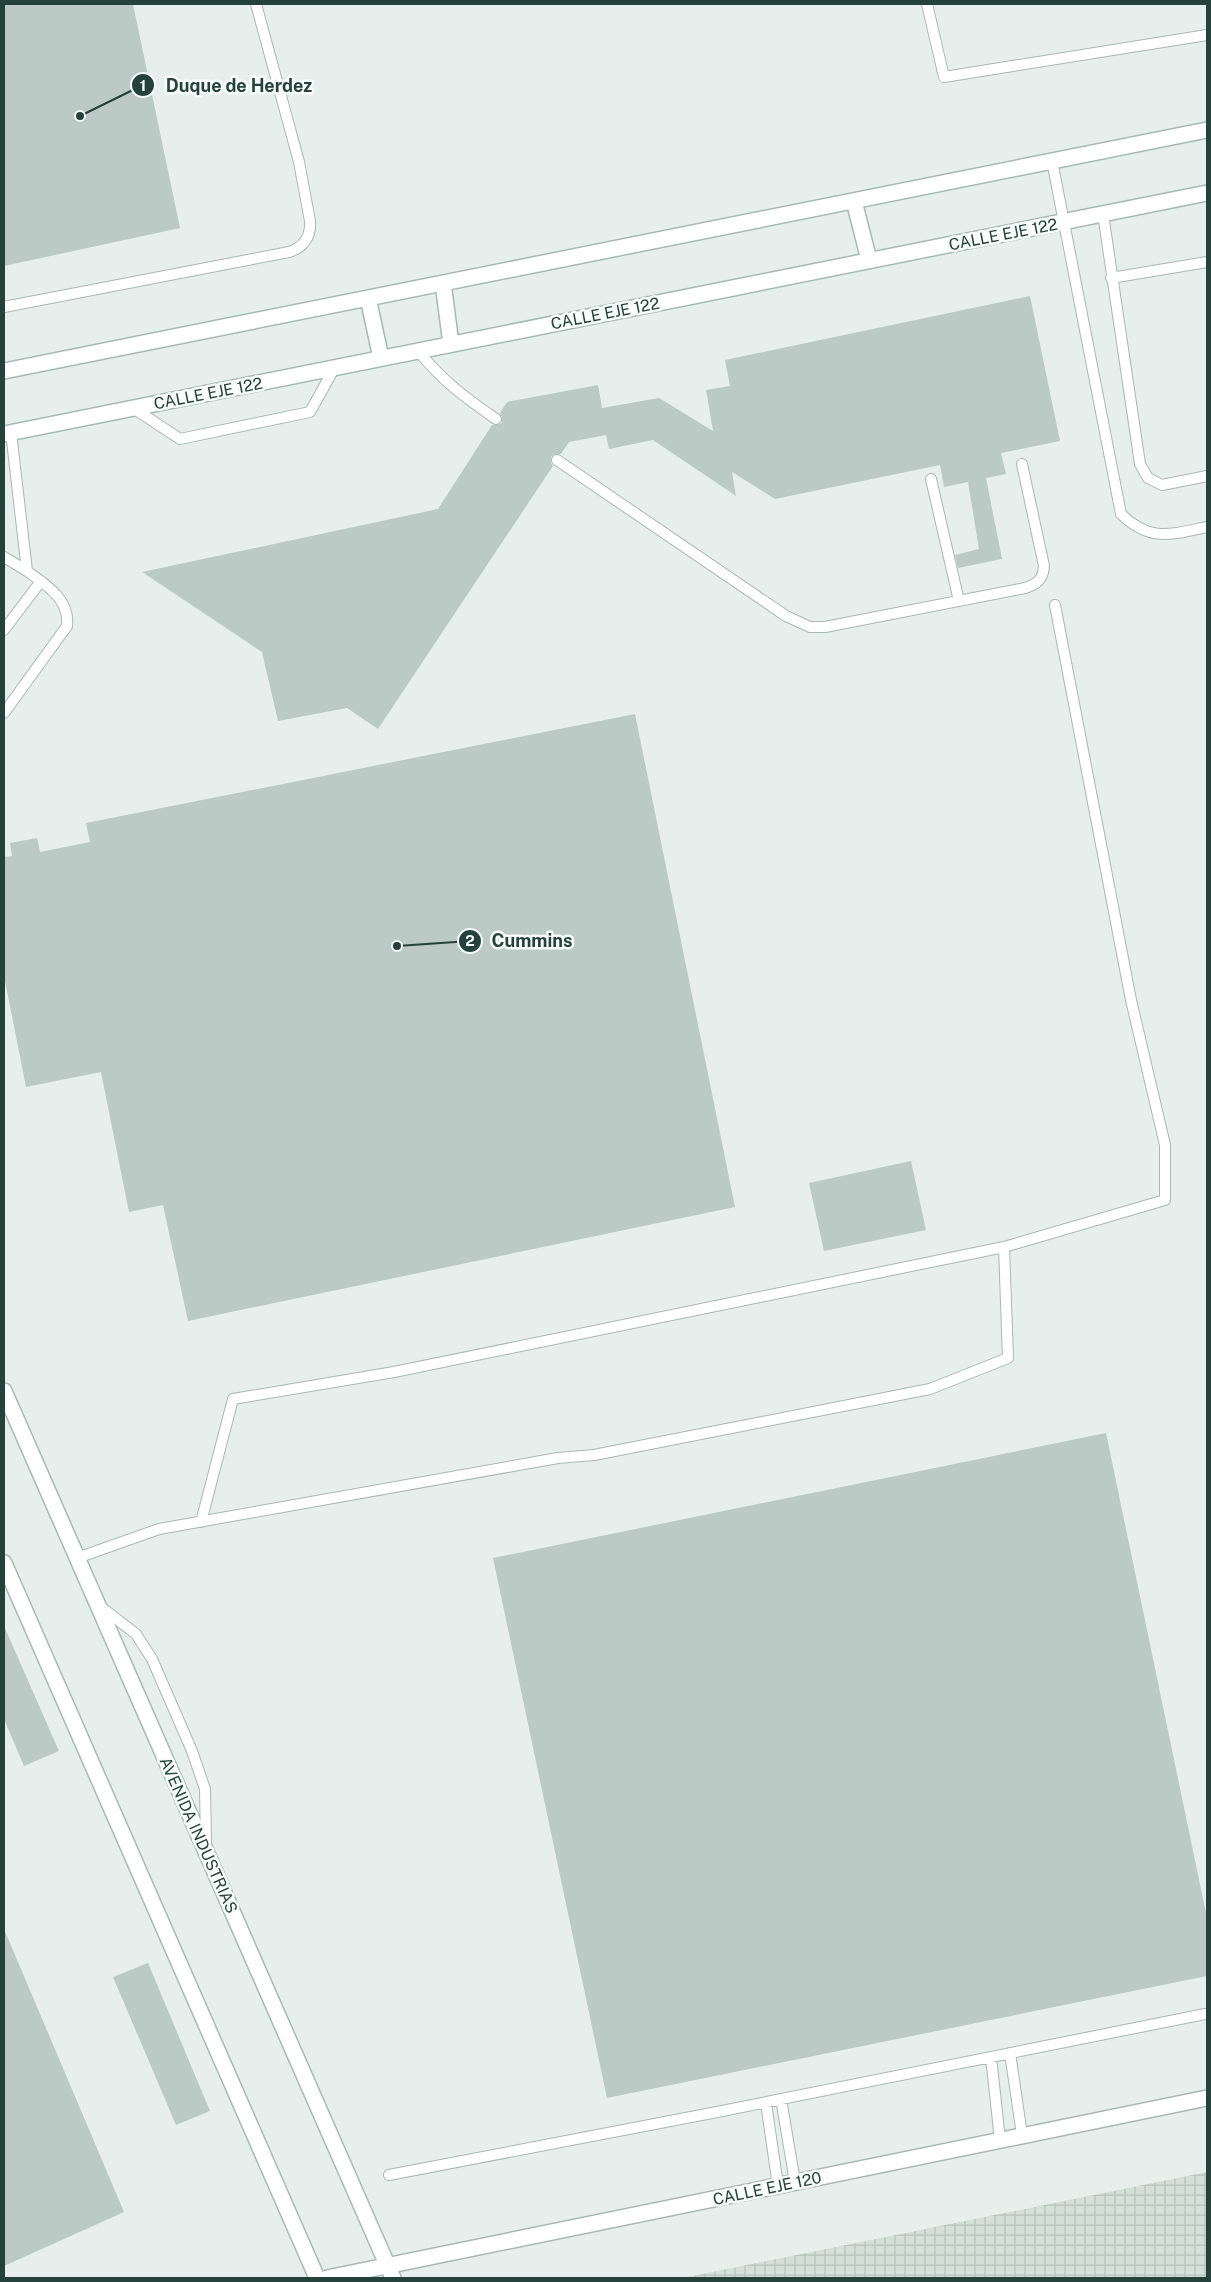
<svg xmlns="http://www.w3.org/2000/svg" width="1211" height="2282" font-family="'Public Sans',sans-serif">
<style>
.industrial{fill:url(#industrial-grid)}
.building{fill:#bbcac4}
.lines{fill:none;stroke-linecap:round;stroke-linejoin:round}
.lane-casing{stroke:#a8b8b2;stroke-width:12}
.street-casing{stroke:#a8b8b2;stroke-width:18}
.secondary-casing{stroke:#a4bbb3;stroke-width:18}
.lane{stroke:#fff;stroke-width:10}
.street{stroke:#fff;stroke-width:15}
.secondary{stroke:#fff;stroke-width:15}
.labels{text-anchor:middle;stroke-width:5;stroke-linejoin:round;paint-order:stroke}
.street-label{font-size:16px;fill:#24423a;stroke:#f7fbf9}
.leader{fill:none;stroke:#24423a;stroke-width:2}
.callout-dot{fill:#24423a;stroke:#f7fbf9;stroke-width:2}
.mark-label{font-size:15px;text-anchor:middle;font-weight:bold;fill:#fff}
.callout-label{font-size:18px;text-anchor:middle;font-weight:bold;fill:#24423a;stroke:#f7fbf9;stroke-width:5;stroke-linejoin:round;paint-order:stroke}
</style>
<defs>
<pattern id="industrial-grid" width="8" height="8" patternUnits="userSpaceOnUse" patternTransform="scale(1.25)"><rect width="8" height="8" fill="#d4dfda"/><path d="M0 4h8M4 0v8" fill="none" stroke="#b6c1bc"/></pattern>
</defs>
<rect width="100%" height="100%" fill="#e6efeb"/>
<path class="industrial" d="M1207 2172V2278H683Z"/>
<path class="building" d="M4 4H133L180 228 4 266Z
M1030 296 1060 441 1001 453 1006 474 986 478 1002 559 958 568 955 555 979 549 968 482 944 487 940 465 775 499 732 472 736 496 653 440 609 449 606 435 569 442 561 454H554L551 457V463L553 466 378 729 347 708 278 721 262 652 142 572 438 509 492 425H498L502 423V417L500 413 507 402 598 385 602 408 659 398 713 431 706 390 730 386 725 360Z
M635 714 735 1207 188 1321 163 1205 129 1212 101 1072 26 1087 4 976V857L12 856 10 843 37 838 40 852 90 842 86 823Z
M911 1161 926 1230 824 1251 809 1183Z
M1106 1433 1207 1918V1976L607 2098 493 1558Z
M4 1626 59 1751 24 1766 4 1719Z
M4 1929 124 2212 4 2266Z
M148 1963 210 2111 176 2125 113 1977Z"/>
<g class="lines">
<defs>
<path id="lane" d="M927 4 944 77 1207 35
M1052 161 1121 514C1151 543 1171 534 1207 527
M1103 214 1140 464 1148 478 1162 485 1207 476
M1111 278 1207 262
M4 307 289 252C304 247 311 237 310 221L299 162 256 4
M418 351C444 382 463 396 496 419
M133 408 180 439 310 412 335 367
M557 460 786 616 810 627H825L1025 588C1037 584 1043 580 1044 566L1022 464
M931 479 959 601
M4 557 27 571
M4 630 41 581
M4 713 67 626C70 599 46 585 27 571L11 432
M201 1522 233 1399 394 1372 1004 1247 1165 1200V1145L1131 1000 1055 605
M77 1558 159 1529 558 1458 594 1455 930 1389 1008 1358 1004 1247
M101 1607 136 1634 152 1659 192 1751 205 1789 206 1842
M1010 2053 1022 2135
M991 2057 1000 2140
M781 2099 795 2182
M766 2103 778 2186
M389 2175 712 2113 1205 2014"/>
<path id="street" d="M327 2278 1207 2098"/>
<path id="secondary" d="M854 201 869 260
M443 283 451 344
M368 298 381 358
M4 371 1207 130
M4 434 1207 193
M4 1391 393 2278
M4 1563 317 2278"/>
</defs>
<use href="#lane" class="lane-casing"/>
<use href="#street" class="street-casing"/>
<use href="#secondary" class="secondary-casing"/>
<use href="#lane" class="lane"/>
<use href="#street" class="street"/>
<use href="#secondary" class="secondary"/>
</g>
<g class="labels">
<g class="street-label">
<text transform="translate(1003 234) rotate(-11)" y="6">CALLE EJE 122</text>
<text transform="translate(605 313) rotate(-11)" y="6">CALLE EJE 122</text>
<text transform="translate(208 393) rotate(-11)" y="6">CALLE EJE 122</text>
<text transform="translate(199 1835) rotate(66)" y="6">AVENIDA INDUSTRIAS</text>
<text transform="translate(767 2188) rotate(-12)" y="6">CALLE EJE 120</text>
</g>
</g>
<path class="leader" d="M80 116L143 85M397 946L470 941"/>
<g class="callout-dot">
<circle cx="80" cy="116" r="5"/>
<circle cx="397" cy="946" r="5"/>
<circle cx="143" cy="85" r="12"/>
<circle cx="470" cy="941" r="12"/>
</g>
<g class="mark-label">
<text x="143" y="91">1</text>
<text x="470" y="946">2</text>
</g>
<g class="callout-label">
<text x="239" y="92">Duque de Herdez</text>
<text x="532" y="947">Cummins</text>
</g>
<rect width="1211" height="2282" fill="none" stroke="#24423a" stroke-width="10"/>
</svg>
